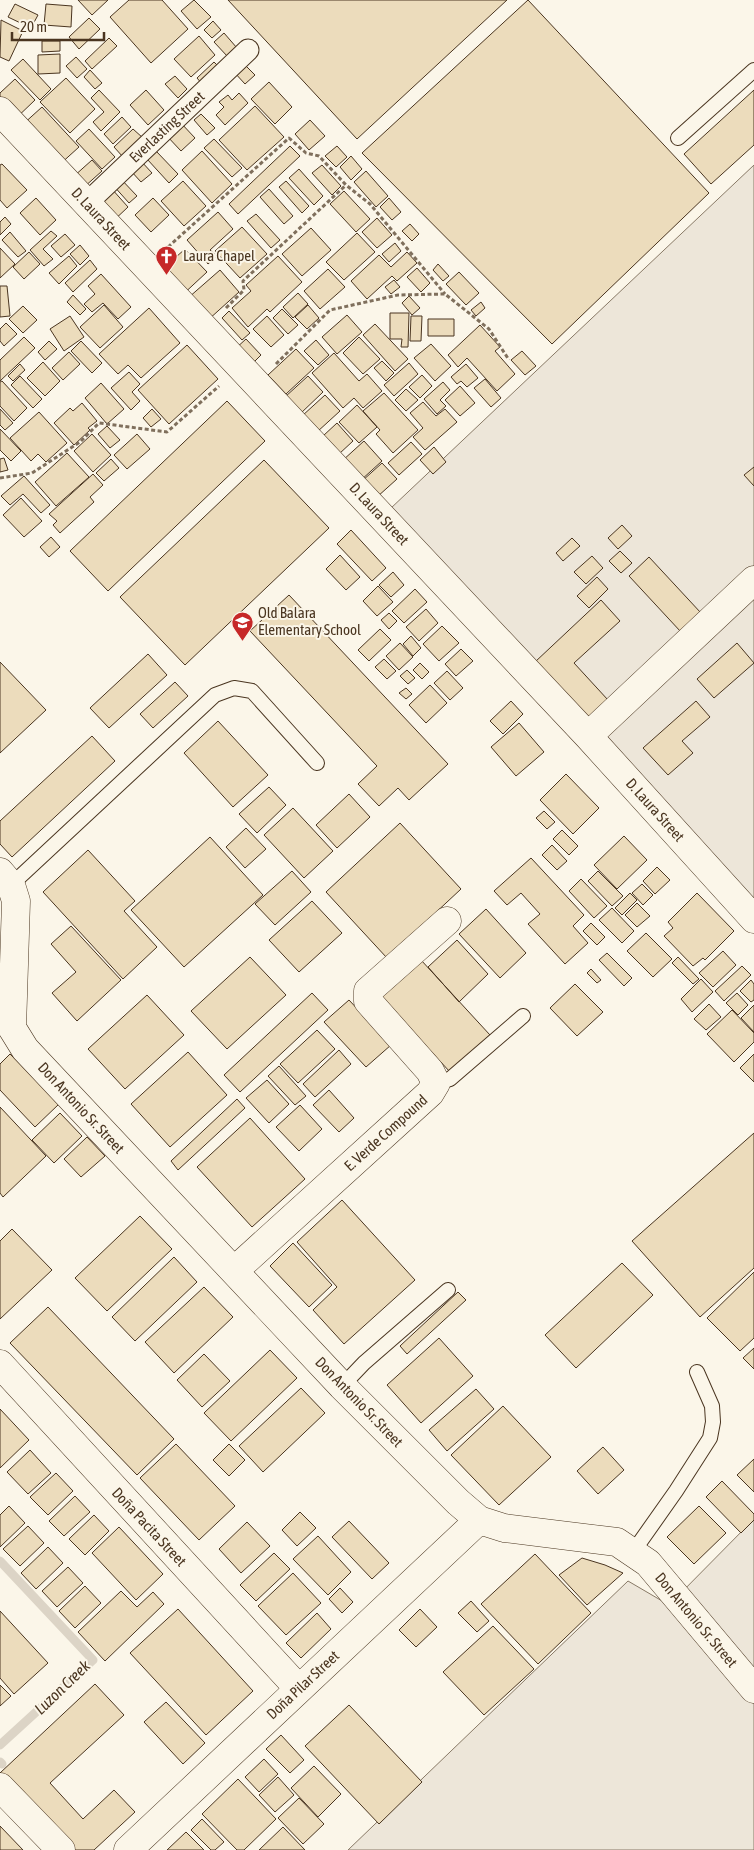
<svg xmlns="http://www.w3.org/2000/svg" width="754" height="1850" font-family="'Asap Condensed',sans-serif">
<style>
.green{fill:#ede6d9;stroke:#887966}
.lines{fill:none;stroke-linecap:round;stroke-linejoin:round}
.stream{stroke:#dcd4c6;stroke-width:9}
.building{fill:#ecdcbc;stroke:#4a3520}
.service-casing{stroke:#4a3520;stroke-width:16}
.pedestrian-casing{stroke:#4a3520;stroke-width:23}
.minor-casing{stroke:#4a3520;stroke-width:29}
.path{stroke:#7f6f5c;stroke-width:3;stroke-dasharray:4 2.5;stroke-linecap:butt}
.service{stroke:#fbf6e9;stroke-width:14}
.pedestrian{stroke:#fbf6e9;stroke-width:21}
.minor{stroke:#fbf6e9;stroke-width:28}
.labels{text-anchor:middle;stroke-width:4;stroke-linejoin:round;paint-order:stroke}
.street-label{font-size:15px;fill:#4a3520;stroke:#fbf6e9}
.poi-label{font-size:15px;fill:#4a3520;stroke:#fbf6e9;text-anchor:start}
.water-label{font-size:16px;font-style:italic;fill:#4a3520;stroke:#fbf6e9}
</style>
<rect width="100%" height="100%" fill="#fbf6e9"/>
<path class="green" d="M754 165V908L390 509Z
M754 1519V1850H348L628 1581 669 1605Z"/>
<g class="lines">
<path class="stream" d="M0 1561 93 1660 0 1745
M0 1762 2 1764"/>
</g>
<path class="building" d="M78 0H108L92 15Z
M129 0H162L188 29 151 63 110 17Z
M194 0 211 17 197 29 181 11Z
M228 0H507L357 139Z
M528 0 709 193 552 344 362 153Z
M15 4 38 15 31 28 8 17Z
M46 4 72 6 71 27 44 25Z
M89 18 100 29 79 49 69 37Z
M1 20 23 31 9 61 0 57Z
M213 21 221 30 212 38 204 30Z
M224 33 237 48 228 57 214 42Z
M199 36 215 55 191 77 174 59Z
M109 38 117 46 92 69 85 61Z
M42 41H60V51L42 52Z
M60 54V73L38 74V55Z
M76 57 87 69 77 78 66 66Z
M23 59 51 89 40 100 11 70Z
M214 62 221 69 203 85 197 78Z
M243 63 255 75 245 84 234 72Z
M90 70 102 83 95 89 84 77Z
M175 76 187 89 178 98 165 84Z
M66 78 95 109 70 133 40 102Z
M15 79 35 100 12 122 0 109V93Z
M269 82 292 107 275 124 251 99Z
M99 90 120 112 101 131 93 122 104 112 91 98Z
M146 90 164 110 148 125 130 105Z
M754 90V145L711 184 684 154Z
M239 93 248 103 225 125 216 115 224 107 219 102 228 95 232 100Z
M255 106 284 137 247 170 219 140Z
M42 107 79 147 58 166 21 126Z
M201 114 215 128 207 135 194 120Z
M122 117 131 127 113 144 104 134Z
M310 120 325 136 309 150 295 134Z
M180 122 195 138 181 151 166 135Z
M89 129 115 157 102 169 76 141Z
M133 129 143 138 123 157 114 147Z
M214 139 242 168 232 177 204 148Z
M290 146 300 156 238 214 229 204Z
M337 146 347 157 336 167 325 156Z
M156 151 178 174 169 183 147 159Z
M202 151 232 184 212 203 182 170Z
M351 156 362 169 351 180 340 167Z
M92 160 102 171 83 188 73 177Z
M141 161 152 173 141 182 131 171Z
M2 164 27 190 7 208 0 200V165Z
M322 165 341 186 332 195 312 173Z
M299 169 323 196 314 205 289 178Z
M366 171 388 196 376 207 354 182Z
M119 177 137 196 129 203 112 184Z
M183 181 206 206 184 226 161 201Z
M286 181 309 206 302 213 279 187Z
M111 188 128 207 111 223 94 204Z
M269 189 293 216 284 224 260 197Z
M344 191 370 219 356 232 330 204Z
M36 198 56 220 40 235 20 213Z
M153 198 169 215 151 232 135 215Z
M389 198 401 212 392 220 380 207Z
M218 212 233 229 210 250 217 256 208 264 187 240Z
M256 214 280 240 271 248 247 221Z
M5 217 11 224 0 235V222Z
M377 218 392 235 377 248 362 232Z
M410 224 419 234 412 241 402 231Z
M242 227 267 254 240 278 215 251Z
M311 228 331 250 302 276 282 254Z
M51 231 57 236 43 249 53 259 44 266 30 250Z
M10 232 26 251 18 257 2 240Z
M357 233 375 252 344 280 326 262Z
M65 234 75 245 61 257 51 246Z
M395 243 401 251 389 262 382 254Z
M80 245 89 256 80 265 70 254Z
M0 248 15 264 0 278Z
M185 249 207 272 179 298 157 274Z
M29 252 40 264 24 279 13 267Z
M407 252 417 263 397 281 392 276 367 299 351 281 379 255 391 267Z
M69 256 77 266 59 284 49 273Z
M278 256 302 282 270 312 267 309 248 327 232 308 251 291 246 285Z
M90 260 97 269 73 292 65 283Z
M438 264 449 276 443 281 433 270Z
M417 268 430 283 421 292 407 277Z
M328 269 345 287 320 309 304 291Z
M220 270 239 292 208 320 188 298Z
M459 272 479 293 466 305 446 284Z
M101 274 131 307 118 319 103 303 92 312 84 304 95 294 88 286Z
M394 280 400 287 391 294 385 287Z
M0 286H7L10 316 0 317Z
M298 293 308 304 293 318 283 307Z
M73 295 86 309 80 315 67 302Z
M409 296 420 308 412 315 402 303Z
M481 302 485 308 476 316 471 310Z
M104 305 123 327 100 348 80 327Z
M308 305 319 318 307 329 295 317Z
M23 306 37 320 23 333 9 319Z
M149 308 180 343 141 378 128 365 118 374 99 354Z
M282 309 298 325 288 334 273 318Z
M229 311 250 333 242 340 222 318Z
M390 313H409L408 347H401L402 339H390Z
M347 315 362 332 337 354 322 337Z
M70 316 84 337 64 351 50 329Z
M267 316 284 335 271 347 253 329Z
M411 316H422L421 341H410Z
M428 319H454V336H428Z
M6 323 17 334 4 346 0 341V329Z
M375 324 408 359 395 371 363 335Z
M480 325 500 347 495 351 515 374 497 391 467 358 458 367 448 355Z
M24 337 35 348 0 381V360Z
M359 337 380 359 363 374 343 353Z
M246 339 261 355 250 366 235 349Z
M316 340 329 355 318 365 304 351Z
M49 341 57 349 45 360 38 352Z
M81 341 102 363 92 373 71 351Z
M431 344 451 366 435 381 414 358Z
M187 345 218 379 169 424 138 390Z
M296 349 314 368 286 394 268 375Z
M522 351 536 366 525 375 511 360Z
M69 352 80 364 63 380 52 368Z
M334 353 359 381 367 374 382 391 363 408 354 398 343 408 312 373Z
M382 361 394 373 386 381 374 368Z
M43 362 60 381 45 396 27 378Z
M409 363 418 374 394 396 384 385Z
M20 364 25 370 13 381 8 376Z
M466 364 478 378 467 387 461 381 457 384 451 377Z
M129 372 140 384 132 392 140 401 131 410 111 388Z
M422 375 432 386 420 398 409 387Z
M20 376 42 399 33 408 11 385Z
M308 376 323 392 300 414 285 397Z
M485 379 501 398 491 407 474 388Z
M2 381 27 408 14 421 0 406V382Z
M443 382 450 390 440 400 446 406 437 414 424 399Z
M101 383 124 409 107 424 85 398Z
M460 386 475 403 460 416 445 400Z
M406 389 418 400 406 411 395 400Z
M384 393 418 430 393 453 376 434 380 430 363 411Z
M325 395 340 411 317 432 302 416Z
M227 401 265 441 108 591 70 551Z
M423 402 436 416 445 409 457 422 425 450 413 437 423 428 410 413Z
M82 403 97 421 88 428 90 430 74 445 54 423 70 408 73 411Z
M357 405 377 427 359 443 339 422Z
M0 409 13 423 5 430 0 425Z
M152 409 161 419 151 427 143 418Z
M39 412 67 443 46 462 38 454 31 461 10 438Z
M337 423 353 441 339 454 323 436Z
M107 426 120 440 110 448 98 434Z
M0 429 21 451 11 461 0 450Z
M92 434 111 455 93 472 74 451Z
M137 434 150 449 127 469 114 455Z
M364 441 382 461 360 481 342 461Z
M411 442 422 454 399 475 388 463Z
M434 447 446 462 433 474 420 460Z
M67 453 89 477 56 506 35 482Z
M4 458 8 470 0 472V459Z
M111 459 119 468 104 481 96 473Z
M264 460 329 528 185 665 120 597Z
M382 463 397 479 377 497 362 481Z
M754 467V486L744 475Z
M93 474 103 485 90 497 94 502 60 533 53 525 57 521 49 514Z
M24 476 50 505 41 513 23 494 10 505 1 496Z
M21 498 42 521 24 537 3 515Z
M622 525 632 536 618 549 608 538Z
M351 530 386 568 372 581 337 544Z
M51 537 60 547 49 557 40 547Z
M572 538 580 546 563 561 556 553Z
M620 551 632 563 621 573 609 561Z
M340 555 360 577 346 590 326 569Z
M592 556 603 568 586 584 574 572Z
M649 557 701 613 681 632 629 576Z
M393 572 404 585 391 597 379 585Z
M597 577 608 589 589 608 577 596Z
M378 586 393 602 377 616 363 601Z
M415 589 427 602 404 623 392 611Z
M289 595 448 764 409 800 398 788 379 806 358 784 377 766 250 631Z
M601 600 620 621 574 663 608 700 587 719 535 662Z
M426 609 438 623 419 641 406 627Z
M389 613 397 621 389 629 381 620Z
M442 626 459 643 439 661 423 644Z
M380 629 391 640 369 661 358 650Z
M411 636 421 648 413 656 403 644Z
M400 643 413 657 399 670 386 656Z
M737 643 754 663 714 698 697 679Z
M461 649 473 661 456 676 445 664Z
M148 654 167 675 109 728 90 708Z
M384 659 396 671 387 679 375 667Z
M0 662 46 710 0 753Z
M420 663 429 672 422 679 413 670Z
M407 670 415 678 408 684 400 676Z
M447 671 463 688 450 700 434 683Z
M175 682 188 696 153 728 140 714Z
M430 685 447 703 426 723 409 705Z
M406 688 412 694 406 699 399 693Z
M511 701 523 714 503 734 490 721Z
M696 701 710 717 682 741 693 753 668 775 643 748Z
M218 721 268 775 233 807 184 753Z
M519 723 544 752 516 776 491 747Z
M92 736 115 761 12 857 0 844V821Z
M566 774 599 808 573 834 540 800Z
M269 787 286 805 257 833 239 814Z
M349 794 370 817 337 848 316 825Z
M293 808 333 851 304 878 264 835Z
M544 811 555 822 547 829 536 818Z
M400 823 461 889 387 958 326 892Z
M246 828 266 849 245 868 226 847Z
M562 830 578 846 569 855 553 839Z
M624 836 647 860 617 889 594 865Z
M210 837 263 895 184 967 131 910Z
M552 845 567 861 557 870 542 855Z
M88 850 135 901 124 911 157 947 123 979 43 892Z
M531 858 584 915 573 926 588 943 565 964 528 924 540 914 521 893 507 905 494 891Z
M657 867 670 880 655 894 643 881Z
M292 871 311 892 275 925 255 904Z
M598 871 623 896 612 906 588 881Z
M581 879 607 906 594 918 569 891Z
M642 884 653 895 643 905 632 893Z
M630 893 637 900 622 915 615 908Z
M697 893 734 931 705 960 703 958 693 966 664 936 673 928 668 922Z
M312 901 342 933 299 972 269 940Z
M637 903 650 916 637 927 625 915Z
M612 908 634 931 622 943 599 920Z
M486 909 526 953 500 978 459 934Z
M591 923 605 937 597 945 583 931Z
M71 926 121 980 77 1021 52 993 76 972 51 944Z
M646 933 672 959 653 977 627 951Z
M457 940 488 974 459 1002 428 967Z
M723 951 736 965 713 987 699 973Z
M607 953 632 978 624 986 599 960Z
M250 957 286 995 227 1049 191 1011Z
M678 957 699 979 693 984 672 963Z
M421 960 490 1035 450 1072 381 997Z
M742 966 751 975 724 1001 715 991Z
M591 969 601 980 597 983 587 973Z
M701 979 713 992 692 1012 681 999Z
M751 980 754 984V1000L751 1002 740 991Z
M575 984 603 1012 577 1036 550 1008Z
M312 993 328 1010 240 1092 224 1075Z
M737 993 748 1005 738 1015 726 1003Z
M147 995 184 1035 125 1089 88 1049Z
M349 1000 391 1045 366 1067 324 1022Z
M709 1004 721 1017 706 1030 694 1019Z
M754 1005V1032L741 1018Z
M732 1010 754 1033V1042L734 1062 707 1034Z
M317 1030 335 1049 298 1083 280 1064Z
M339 1050 351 1064 315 1097 303 1084Z
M188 1052 227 1095 170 1147 131 1104Z
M10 1054 59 1104 35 1127 0 1090V1064Z
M754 1054V1082L740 1068Z
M279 1066 306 1096 295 1105 268 1076Z
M267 1080 289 1104 269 1123 246 1098Z
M329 1090 354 1118 339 1132 313 1105Z
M237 1099 245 1108 178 1170 171 1161Z
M300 1105 322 1129 299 1151 276 1127Z
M0 1107 46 1156 3 1197 0 1193Z
M60 1113 82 1136 54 1163 32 1140Z
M250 1118 305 1179 252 1227 197 1167Z
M754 1133V1268L700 1317 632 1241Z
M87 1137 105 1156 81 1177 64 1159Z
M342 1200 415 1280 344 1344 313 1310 337 1287 297 1242Z
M140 1216 172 1249 107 1311 75 1278Z
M12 1229 52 1270 0 1319V1241Z
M293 1243 332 1285 309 1307 270 1266Z
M174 1257 197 1282 135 1341 112 1317Z
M622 1263 653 1295 576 1368 545 1335Z
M754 1272V1338L740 1351 707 1318Z
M204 1287 233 1317 174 1373 145 1342Z
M458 1292 466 1300 407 1354 400 1346Z
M48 1307 174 1439 137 1475 10 1343Z
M439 1338 473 1376 421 1423 387 1385Z
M754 1348V1369L743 1358Z
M270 1350 297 1378 231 1441 204 1413Z
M204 1354 230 1381 202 1407 177 1380Z
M301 1388 325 1413 263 1472 239 1446Z
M476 1389 494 1409 447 1451 429 1430Z
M503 1406 551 1457 499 1505 451 1455Z
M0 1409 29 1440 0 1468Z
M176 1444 235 1506 199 1540 140 1478Z
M229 1444 245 1460 229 1476 213 1460Z
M603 1447 624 1470 598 1494 577 1471Z
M30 1450 51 1473 28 1494 7 1472Z
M754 1459V1492L737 1475Z
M56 1473 73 1491 48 1515 30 1497Z
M722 1481 754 1514V1520L741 1533 706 1497Z
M75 1496 90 1512 64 1536 49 1521Z
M9 1506 25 1523 0 1547V1515Z
M699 1506 726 1533 694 1564 667 1537Z
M300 1512 316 1528 297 1546 282 1530Z
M94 1515 109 1531 85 1555 69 1539Z
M349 1521 389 1563 372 1579 332 1537Z
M247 1522 270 1546 241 1573 219 1549Z
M28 1526 44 1543 20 1566 3 1549Z
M119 1527 163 1574 136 1600 92 1553Z
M318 1536 351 1572 328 1595 293 1559Z
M48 1547 63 1563 36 1589 21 1573Z
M274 1553 290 1569 256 1601 240 1585Z
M535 1554 591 1613 538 1664 481 1604Z
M582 1558 605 1565 623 1573 587 1605 559 1575Z
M68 1567 83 1583 57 1607 42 1591Z
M293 1573 321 1603 286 1635 258 1606Z
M85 1586 101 1603 75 1628 59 1611Z
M340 1588 353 1602 342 1613 329 1599Z
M121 1591 137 1607 153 1592 164 1604 105 1661 78 1632Z
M471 1601 489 1621 477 1632 458 1613Z
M178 1609 253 1691 206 1735 130 1653Z
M420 1609 437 1627 416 1647 399 1630Z
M0 1611 48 1663 14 1694 0 1678Z
M317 1613 331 1629 301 1658 286 1643Z
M493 1626 534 1669 484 1715 443 1672Z
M95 1684 124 1715 50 1783 83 1819 114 1790 135 1812 94 1850H72L0 1773Z
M0 1685 11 1696 0 1706Z
M166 1702 205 1743 183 1764 144 1722Z
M349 1705 422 1782 379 1824 305 1746Z
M281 1735 304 1760 290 1773 266 1749Z
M264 1759 278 1774 259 1792 245 1777Z
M314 1766 341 1794 318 1817 291 1788Z
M278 1777 294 1795 275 1812 259 1795Z
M238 1779 276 1819 244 1850H237L202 1814Z
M299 1798 324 1824 303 1844 278 1818Z
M202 1819 224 1842 215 1850H211L191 1830Z
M0 1826 23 1850H0Z
M283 1827 305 1850H259Z
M186 1832 204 1850H167Z"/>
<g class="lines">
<defs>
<path id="service" d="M678 138 754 70
M11 885 215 695 234 688 252 691 317 763
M436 1083 450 1079 523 1016
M342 1386 364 1363 448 1290
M633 1552 676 1491 710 1438 713 1422 712 1406 697 1372"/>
<path id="pedestrian" d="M87 203 248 50"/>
<path id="minor" d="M0 111 588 736 754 919
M588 736 754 580
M0 872 11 885 16 901 12 1028
M12 1028 25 1049 342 1386 458 1502 479 1520 504 1528 617 1542 648 1563 754 1689
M235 1270 430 1093 436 1083 430 1071 368 1001V991L447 921
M0 1364 299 1689
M0 1787 61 1850
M128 1850 479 1520"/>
</defs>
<use href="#service" class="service-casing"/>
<use href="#pedestrian" class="pedestrian-casing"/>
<use href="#minor" class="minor-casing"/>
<path class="path" d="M168 247 289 138 306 153 319 156 346 185 370 204 445 294
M226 308 244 290 243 281 346 185
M276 364 330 310 398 295 445 294 489 329 509 360
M0 478 32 473 80 442 99 423 167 432 219 386"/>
<use href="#service" class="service"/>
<use href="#pedestrian" class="pedestrian"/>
<use href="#minor" class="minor"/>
</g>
<defs>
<symbol id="church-pin" viewBox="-11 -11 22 30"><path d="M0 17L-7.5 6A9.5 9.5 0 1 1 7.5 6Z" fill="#c62828" stroke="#fbf6e9"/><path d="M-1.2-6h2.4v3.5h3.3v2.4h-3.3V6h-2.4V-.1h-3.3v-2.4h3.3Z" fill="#fff"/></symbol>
<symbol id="school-pin" viewBox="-11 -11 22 30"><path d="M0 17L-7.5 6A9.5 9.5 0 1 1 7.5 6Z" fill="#c62828" stroke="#fbf6e9"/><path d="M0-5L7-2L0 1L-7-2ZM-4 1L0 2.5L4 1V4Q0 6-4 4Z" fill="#fff"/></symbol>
</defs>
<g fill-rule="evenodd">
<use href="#church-pin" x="154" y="244" width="25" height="34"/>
<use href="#school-pin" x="230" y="610" width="25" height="34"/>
</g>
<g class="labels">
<g class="street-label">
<text transform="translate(167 127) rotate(-43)" y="5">Everlasting Street</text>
<text transform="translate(101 219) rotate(47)" y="5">D. Laura Street</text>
<text transform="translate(379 514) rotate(47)" y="5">D. Laura Street</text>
<text transform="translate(655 810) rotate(48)" y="5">D. Laura Street</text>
<text transform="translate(81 1108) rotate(47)" y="5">Don Antonio Sr. Street</text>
<text transform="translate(386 1133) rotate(-42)" y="5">E. Verde Compound</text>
<text transform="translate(359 1402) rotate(46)" y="5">Don Antonio Sr. Street</text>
<text transform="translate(149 1527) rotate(47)" y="5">Doña Pacita Street</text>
<text transform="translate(696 1620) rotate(50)" y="5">Don Antonio Sr. Street</text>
<text transform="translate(303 1685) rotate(-43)" y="5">Doña Pilar Street</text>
</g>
<g class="poi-label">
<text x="183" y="261">Laura Chapel</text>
<text x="258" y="618">Old Balara<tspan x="258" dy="17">Elementary School</tspan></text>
</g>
<g class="water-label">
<text transform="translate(62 1687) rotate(-44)" y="6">Luzon Creek</text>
</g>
</g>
<path d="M12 32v8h92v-8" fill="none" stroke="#4a3520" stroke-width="2.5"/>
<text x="20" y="32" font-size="15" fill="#4a3520" stroke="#fbf6e9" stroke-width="4" paint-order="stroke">20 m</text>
</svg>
